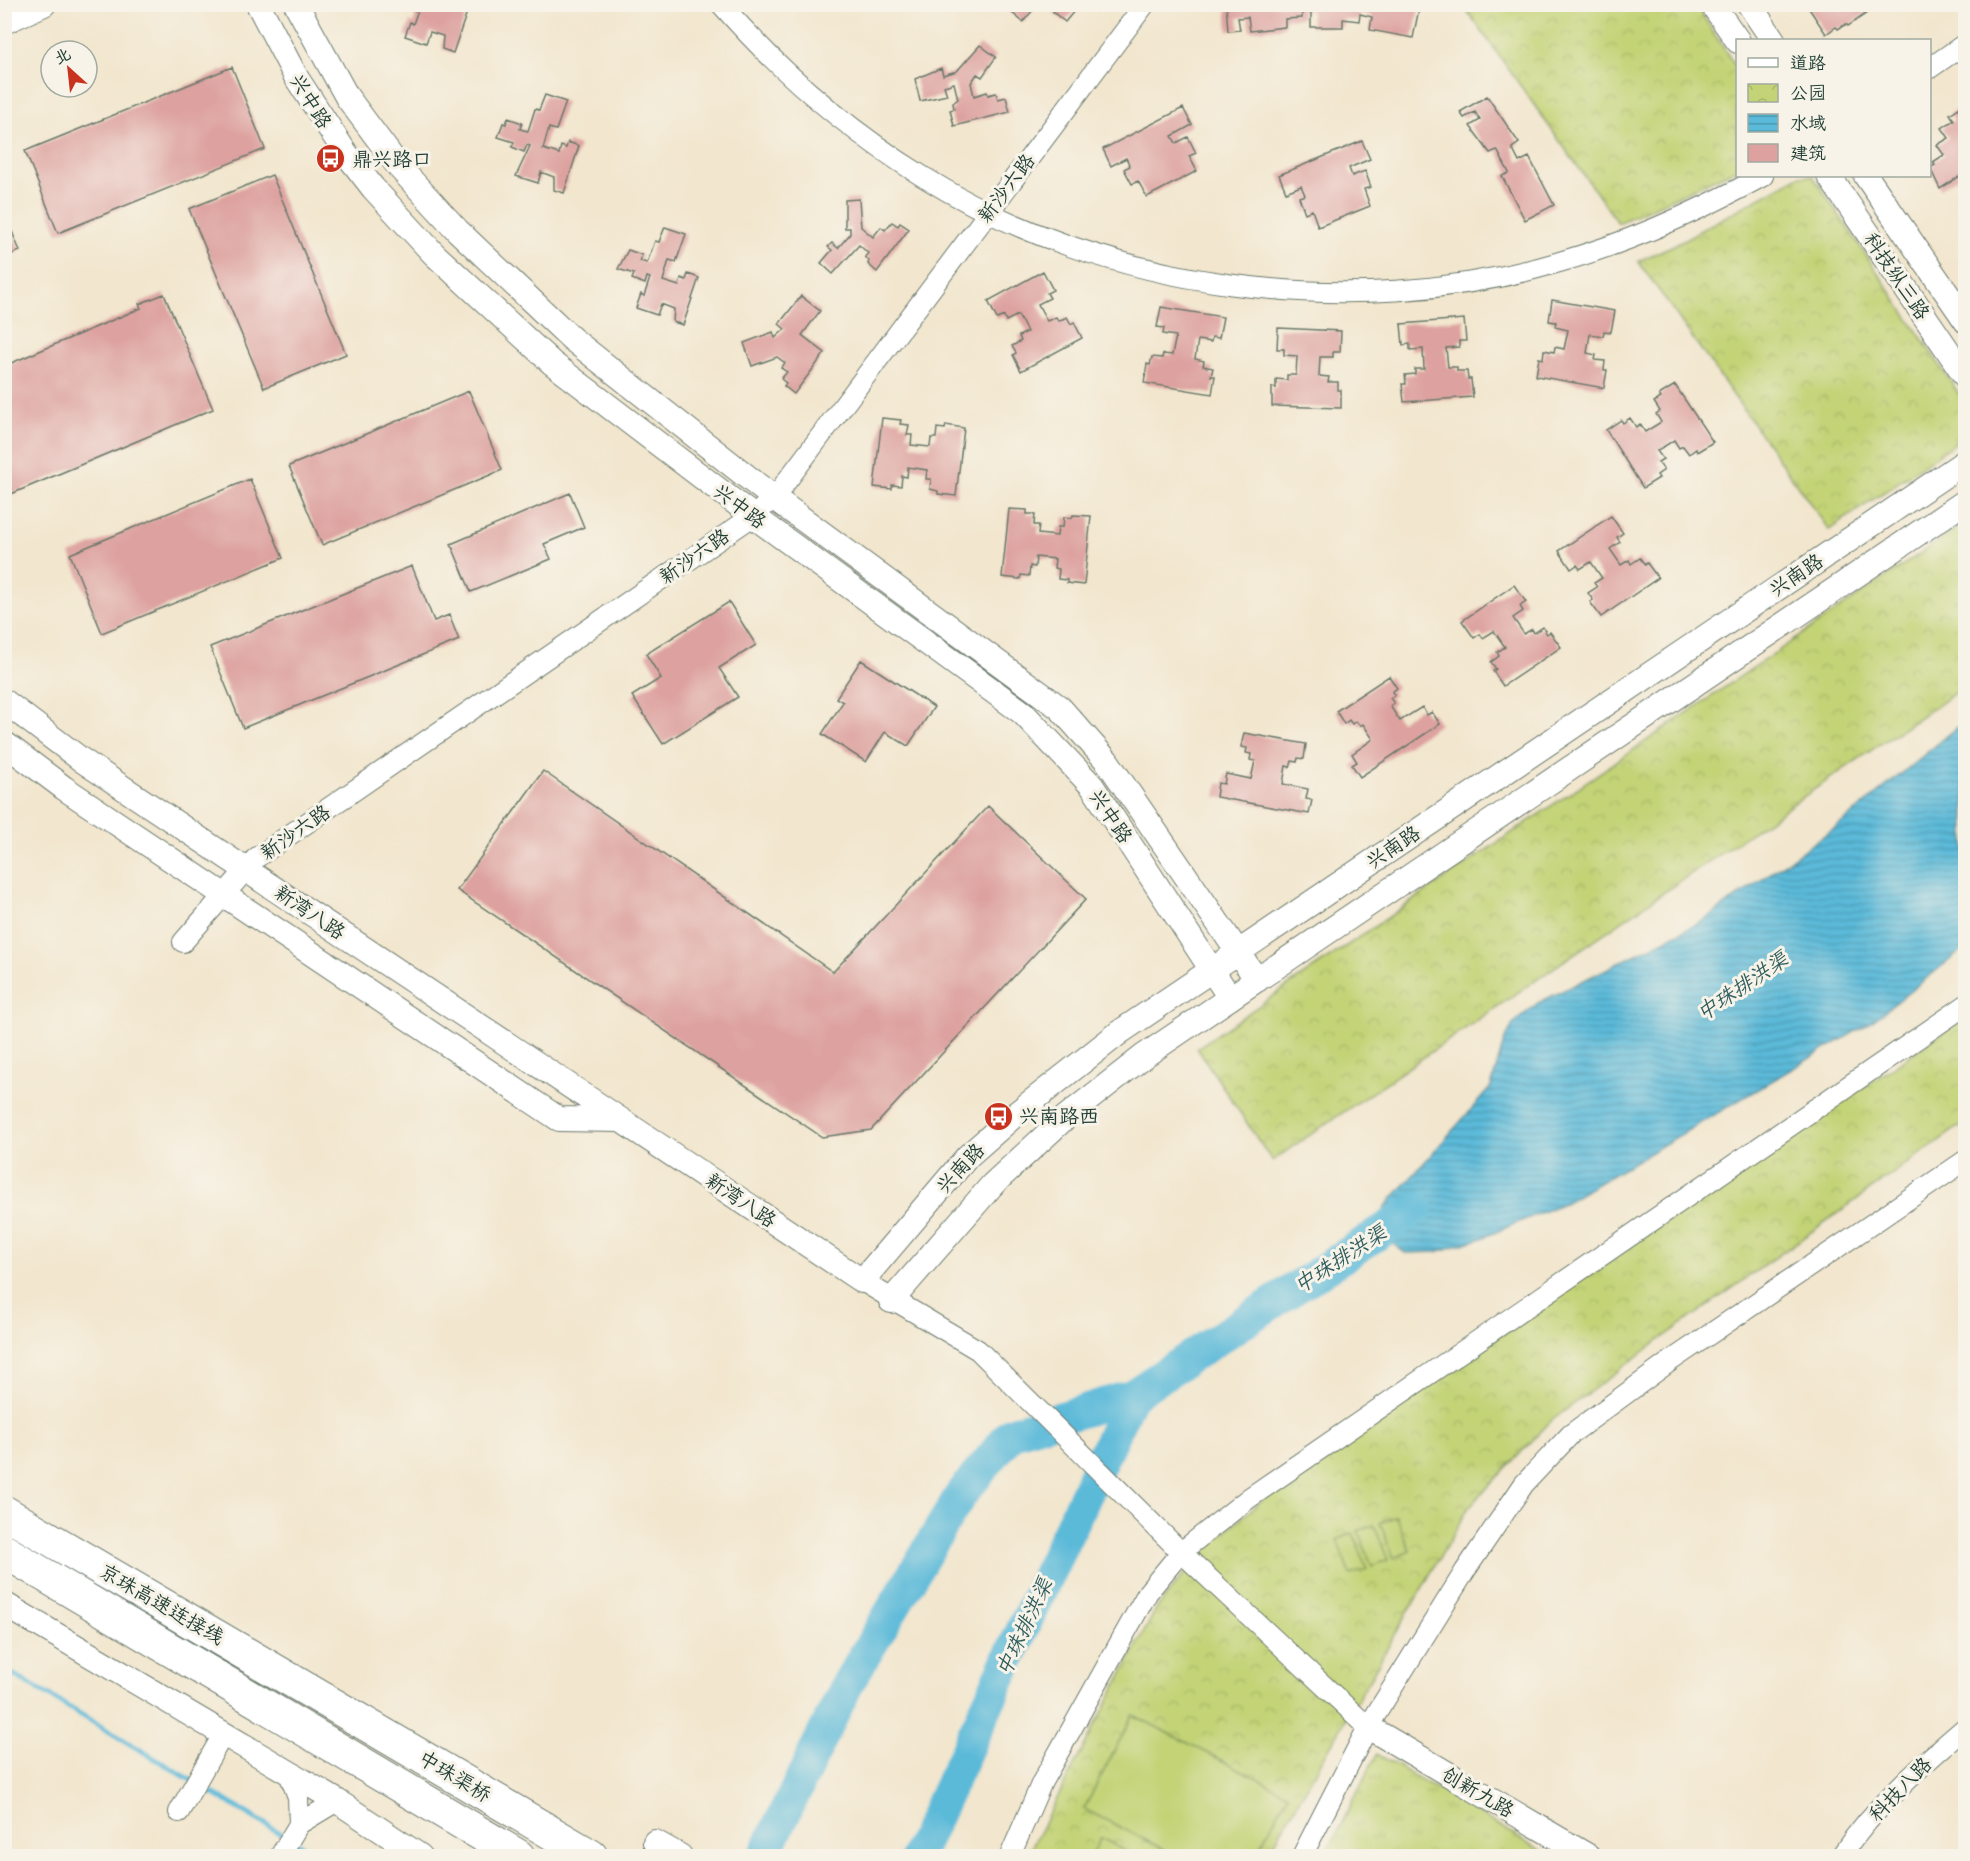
<svg xmlns="http://www.w3.org/2000/svg" width="1970" height="1861" font-family="Dekko,'LXGW WenKai TC',sans-serif">
<style>
.grass{fill:url(#grass-tufts);stroke:#718855;stroke-width:1.5}
.park{fill:url(#park-crowns);stroke:#718855;stroke-width:1.5}
.garden{fill:#c3d376;stroke:#718855;stroke-width:1.5}
.water{fill:url(#water-rules);stroke:#3d7c86;stroke-width:1.5}
.lines{fill:none;stroke-linecap:round;stroke-linejoin:round}
.stream{stroke:#5bbad9;stroke-width:5}
.river{stroke:#5bbad9;stroke-width:33}
.building{fill:#dda19f}
.minor-casing{stroke:#69786a;stroke-width:22}
.tertiary-casing{stroke:#69786a;stroke-width:26}
.trunk-casing{stroke:#69786a;stroke-width:35}
.minor{stroke:#fff;stroke-width:20}
.tertiary{stroke:#fff;stroke-width:24}
.trunk{stroke:#fff;stroke-width:33}
.labels{text-anchor:middle;stroke-width:6;stroke-linejoin:round;paint-order:stroke}
.street-label{font-size:20px;fill:#1f3d34;stroke:#f7f3e8}
.poi-label{font-size:20px;fill:#1f3d34;stroke:#f7f3e8;text-anchor:start}
.water-label{font-size:21px;font-style:italic;fill:#2e5c5d;stroke:#f7f3e8}
</style>
<defs>
<pattern id="grass-tufts" width="24" height="20" patternUnits="userSpaceOnUse" patternTransform="scale(1.5)"><rect width="24" height="20" fill="#c3d376"/><path d="M3 7l-1-3M5 7V3M7 7l1-3M15 17l-1-3M17 17v-4M19 17l1-3" fill="none" stroke="#a7b667"/></pattern>
<pattern id="park-crowns" width="20" height="18" patternUnits="userSpaceOnUse" patternTransform="scale(1.5)"><rect width="20" height="18" fill="#c3d376"/><path d="M2 6a3 3 0 1 1 6 0M12 15a3 3 0 1 1 6 0" fill="none" stroke="#a7b667"/></pattern>
<pattern id="water-rules" width="6" height="5" patternUnits="userSpaceOnUse" patternTransform="scale(1.5)"><rect width="6" height="5" fill="#5bbad9"/><path d="M0 2.5h6" fill="none" stroke="#4b98b1"/></pattern>
</defs>
<rect width="100%" height="100%" fill="#f7f3e8"/>
<filter id="ink" filterUnits="userSpaceOnUse"><feTurbulence type="fractalNoise" baseFrequency=".0167" numOctaves="2"/><feDisplacementMap in="SourceGraphic" scale="12" xChannelSelector="R" yChannelSelector="G"/><feConvolveMatrix kernelMatrix="1 2 1 2 8 2 1 2 1" color-interpolation-filters="sRGB"/></filter>
<filter id="wash" filterUnits="userSpaceOnUse"><feTurbulence type="fractalNoise" baseFrequency=".008" numOctaves="4" result="noise"/><feDisplacementMap in="SourceGraphic" scale="24" xChannelSelector="R" yChannelSelector="G"/><feGaussianBlur stdDeviation="1.35" result="paint"/><feColorMatrix in="noise" values="0 0 0 0 0 0 0 0 0 0 0 0 0 0 0 0 0 1.4 0 .05"/><feComposite in="paint" operator="in"/></filter>
<g filter="url(#wash)">
<rect width="100%" height="100%" fill="#f2e6ce"/>
<path class="grass" d="M1377 1754 1551 1856H1325Z"/>
<path class="park" d="M1463 5H1696L1737 69V169L1618 223Z
M1799 176H1813L1965 403V436L1829 530 1638 261 1674 245Z
M1965 523V686L1272 1161 1197 1048Z
M1965 1018V1122L1657 1342 1551 1421 1469 1507 1267 1856H1027L1156 1609 1193 1563 1227 1530 1283 1483Z"/>
<path class="garden" d="M1396 1516 1410 1551 1394 1558 1380 1523Z
M1374 1525 1388 1560 1372 1566 1358 1531Z
M1353 1533 1367 1569 1350 1575 1337 1540Z
M1133 1715 1288 1794 1255 1856H1177L1084 1809Z
M1101 1838 1135 1856H1091Z"/>
<path class="water" d="M1965 721V948L1870 1023 1568 1201 1482 1238 1436 1252 1405 1253 1379 1233 1385 1207 1491 1087 1504 1041 1514 1023 1538 1003 1703 921 1843 822Z"/>
<g class="lines">
<path class="stream" d="M4 1669 191 1780
M199 1785 287 1837
M295 1842 320 1856"/>
<path class="river" d="M764 1856 848 1683 960 1496 1011 1433 1131 1396
M917 1856 1131 1396 1417 1208"/>
</g>
<g id="blocks">
<path class="building" d="M402 4H416L414 11 401 7Z
M420 4H433L432 8 448 14 450 6H469L453 53 442 49 443 36 430 32 426 43 405 36 410 22 413 24Z
M1007 4H1038L1023 22 1005 7Z
M1051 4H1080L1065 22 1053 12 1056 9Z
M1226 4 1237 5 1420 4 1413 38 1370 30 1372 17 1360 14 1359 21 1343 19V27H1311V10L1302 11V18L1285 19V27L1250 31 1248 17 1238 18 1240 30 1228 31Z
M1811 4H1880L1848 26 1846 24 1838 29 1836 27 1826 34 1808 7Z
M980 45 996 57 982 77 977 74 971 83 974 96 987 92 988 95 996 93 998 99 1006 97 1010 112 954 126 950 110 954 109 953 103 958 99 954 83 944 86 947 95 920 101 915 79 941 68 943 75 957 71Z
M232 67 265 149 58 233 25 151Z
M545 95 566 102 556 130 549 128 543 149 559 154 561 146 566 148 568 142 579 146 564 193 554 190V177L541 172 538 183 516 176 530 146 527 145 524 152 512 147 514 142 498 137 503 123 506 124 508 118 522 123 520 129 528 131 535 109 539 110Z
M1487 96 1519 143 1512 148 1519 162 1529 157 1554 205 1525 220 1502 176 1509 173 1497 150 1490 153 1470 126 1480 120 1475 112 1464 118 1460 112Z
M1966 103 1963 139 1966 172 1940 189 1930 168 1935 165 1933 162 1944 155 1937 145 1949 138 1942 128 1954 120 1950 114Z
M1183 108 1192 125 1172 136 1176 143 1188 137 1196 153 1189 156 1197 171 1147 197 1138 181 1132 184 1124 169 1130 166 1126 158 1111 166 1103 149Z
M1362 141 1370 159 1349 168 1352 176 1365 171 1371 187 1364 189 1370 206 1318 227 1312 210 1305 213 1299 197 1305 195 1301 186 1286 192 1279 175Z
M272 175 346 354 264 388 189 209Z
M859 199 861 227 873 237 881 227 885 230 892 222 898 226 900 223 909 229 877 272 868 264 869 260 865 257 868 253 859 245 833 274 821 263 832 250 828 247 832 243 838 248 850 234V228H845V200Z
M4 212 20 251 4 257Z
M665 227 686 234 676 262 669 260 663 281 679 286 681 278 686 280 688 274 699 278 683 325 673 322 674 309 661 304 657 315 636 308 641 294 644 296 650 278 647 277 645 284 632 279 634 274 618 269 628 250 642 255 640 261 647 263 655 241 659 242Z
M1043 271 1053 290 1047 293 1050 298 1038 304 1047 321 1056 317 1058 321 1067 317 1071 324 1074 322 1082 338 1021 371 1013 355 1016 353 1012 346 1021 341 1019 336 1027 332 1018 315 1006 321 1004 316 997 319 988 301Z
M164 294 213 409 4 497V366L141 308 139 304Z
M801 296 820 311 802 335 825 353 794 394 784 386 786 383 781 379 787 372 781 368 785 363 777 357 752 366 744 343 773 332 775 338 785 329 779 324Z
M1552 300 1615 311 1611 332 1604 331 1603 336 1590 334 1587 353 1596 355 1595 360 1605 361 1604 370H1607L1604 388 1536 376 1539 358 1543 359 1544 350 1554 352 1555 347 1564 349 1568 330 1555 327 1556 322 1549 321Z
M1161 307 1223 317 1219 338 1212 337 1211 342 1198 340 1195 359 1204 361 1203 366 1213 368 1211 376H1215L1212 394 1144 383 1147 364 1150 365 1152 357 1162 358 1163 354 1172 355 1176 336 1163 334 1164 328 1157 327Z
M1464 319 1466 341H1459V347L1446 348 1448 367H1457V371H1467L1468 379H1471L1473 397 1404 402 1402 384H1406L1405 375 1415 374V369H1424L1423 349 1410 350V344L1403 345 1401 324Z
M1278 328 1341 331 1340 352H1333V357H1320L1319 376 1329 377 1328 382H1338V390H1341V408L1272 406V387L1276 388V379L1287 380V375H1296L1297 356 1284 355V349H1277Z
M1675 385 1713 442 1697 452 1696 449 1689 454 1683 446 1679 448 1674 440 1657 451 1663 459 1658 462 1664 470 1657 475 1659 478 1643 488 1606 430 1621 420 1623 423 1630 418 1636 427 1640 424 1645 432 1661 422 1656 414 1660 411 1654 402 1661 398 1659 395Z
M469 391 502 470 322 545 289 466Z
M882 418 901 420 900 424 909 425 907 435H912L911 445 930 447 931 438H936L937 428 945 429 946 425 964 428 956 496 938 494V491L930 489 931 479H926L927 470 908 467 907 477 902 476 901 486 892 485V489L874 487Z
M250 479 283 558 102 633 70 554Z
M570 493 584 527 544 544 551 559 471 592 451 544Z
M1009 509 1027 510V514H1035L1034 525H1039L1038 534 1057 536 1058 527H1063L1064 517 1072 518 1073 515 1091 516 1084 585 1067 583V580L1058 579 1059 569 1054 568 1055 559 1036 557 1035 567 1030 566 1029 576 1021 575 1020 579 1002 577Z
M1611 516 1623 533 1617 537 1620 542 1610 549 1621 565 1629 560 1631 564 1640 558 1645 565 1647 563 1658 578 1601 617 1590 602 1593 600 1588 593 1597 587 1594 583 1602 578 1591 562 1580 569 1577 565 1571 569 1559 551Z
M412 566 434 621 449 615 459 640 243 728 210 647Z
M1514 585 1526 602 1520 606 1523 611 1513 618 1524 634 1532 629 1534 633 1543 627 1547 634 1550 632 1561 647 1503 686 1493 671 1496 669 1491 662 1499 656 1497 652 1505 647 1494 631 1483 638 1480 634 1474 638 1462 621Z
M729 602 756 645 719 668 738 697 663 744 632 696 661 678 646 654Z
M861 660 934 707 908 746 885 732 866 762 822 734 843 702 836 698Z
M1389 676 1397 688 1392 692 1395 695 1390 698 1394 703 1390 706 1400 721 1422 707 1427 715 1432 712 1440 724 1360 777 1352 765 1357 762 1352 754 1373 739 1363 724 1360 726 1356 721 1352 724 1349 720 1344 724 1336 711Z
M1244 733 1306 744 1304 759 1298 758 1297 762 1292 761 1290 767 1286 766 1283 784 1308 789 1306 799 1312 800 1309 814 1216 797 1218 783 1224 784 1226 774 1251 779 1255 761 1250 760 1251 754 1246 753 1247 748 1241 747Z
M543 771 833 972 988 806 1086 899 871 1130 822 1137 457 890Z"/>
</g>
</g>
<g filter="url(#ink)">
<use href="#blocks" fill-opacity="0" stroke="#69786a" stroke-width="1.5"/>
<g class="lines">
<defs>
<path id="minor" d="M721 4C779 71 847 129 922 176 1103 289 1351 323 1556 263 1628 243 1697 212 1763 176
M1930 68 1966 43
M183 942 256 858 753 516 774 498 1145 4
M862 1281 978 1350 1181 1552 1368 1727
M288 1771 298 1797 299 1824
M179 1812 224 1733
M280 1856 299 1824 337 1801
M1010 1856 1042 1782 1148 1592 1181 1552 1249 1498 1966 1005
M1302 1856 1368 1727 1465 1571 1524 1484 1571 1434 1672 1360 1966 1160
M1841 1856C1875 1806 1920 1766 1966 1727"/>
<path id="tertiary" d="M258 4 296 77 345 152 373 188 434 254 552 363 753 516 1023 713 1092 786 1230 998
M296 4 347 97 399 167 458 231 572 339 774 498 1060 708 1107 761 1257 980
M1712 4 1738 41
M1749 4 1773 40
M4 22 44 4
M1829 176 1966 377
M1866 176 1966 321
M4 701 83 761 862 1281 968 1156 1017 1113 1120 1032 1966 461
M4 743 64 788 559 1119 620 1120
M891 1301 993 1184 1066 1117 1144 1056 1966 501
M4 1604 337 1801 420 1856
M1368 1727 1588 1856
M655 1842 680 1856"/>
<path id="trunk" d="M4 1512 591 1856
M4 1551 518 1856"/>
</defs>
<use href="#minor" class="minor-casing"/>
<use href="#tertiary" class="tertiary-casing"/>
<use href="#trunk" class="trunk-casing"/>
<use href="#minor" class="minor"/>
<use href="#tertiary" class="tertiary"/>
<use href="#trunk" class="trunk"/>
</g>
</g>
<defs>
<symbol id="bus-disc" viewBox="-11 -11 22 22"><circle r="9.5" fill="#c8321e" stroke="#f7f3e8"/><path d="M-5-6H5V4H4V6H2V4H-2V6H-4V4H-5ZM-3.5-4V0h7V-4ZM-3.5 1.2v1.5H-2V1.2ZM2 1.2v1.5H3.5V1.2Z" fill="#fff"/></symbol>
</defs>
<g fill-rule="evenodd">
<use href="#bus-disc" x="314" y="142" width="33" height="33"/>
<use href="#bus-disc" x="982" y="1100" width="33" height="33"/>
</g>
<g class="labels">
<g class="street-label">
<text transform="translate(311 101) rotate(58)" y="7">兴中路</text>
<text transform="translate(1006 188) rotate(-53)" y="7">新沙六路</text>
<text transform="translate(1897 276) rotate(56)" y="7">科技纵三路</text>
<text transform="translate(740 506) rotate(37)" y="7">兴中路</text>
<text transform="translate(694 556) rotate(-35)" y="7">新沙六路</text>
<text transform="translate(1796 575) rotate(-34)" y="7">兴南路</text>
<text transform="translate(1111 816) rotate(56)" y="7">兴中路</text>
<text transform="translate(295 832) rotate(-35)" y="7">新沙六路</text>
<text transform="translate(1393 847) rotate(-34)" y="7">兴南路</text>
<text transform="translate(310 912) rotate(34)" y="7">新湾八路</text>
<text transform="translate(960 1168) rotate(-47)" y="7">兴南路</text>
<text transform="translate(741 1200) rotate(34)" y="7">新湾八路</text>
<text transform="translate(162 1604) rotate(30)" y="7">京珠高速连接线</text>
<text transform="translate(455 1776) rotate(31)" y="7">中珠渠桥</text>
<text transform="translate(1900 1789) rotate(-46)" y="7">科技八路</text>
<text transform="translate(1478 1792) rotate(30)" y="7">创新九路</text>
</g>
<g class="poi-label">
<text x="352" y="166">鼎兴路口</text>
<text x="1019" y="1123">兴南路西</text>
</g>
<g class="water-label">
<text transform="translate(1742 986) rotate(-34)" y="7">中珠排洪渠</text>
<text transform="translate(1340 1259) rotate(-33)" y="7">中珠排洪渠</text>
<text transform="translate(1024 1627) rotate(-65)" y="7">中珠排洪渠</text>
</g>
</g>
<rect width="1970" height="1861" fill="none" stroke="#f7f3e8" stroke-width="24"/>
<rect x="1736" y="39" width="195" height="138" fill="#f7f3e8" stroke="#a1aaa0" stroke-width="1.5"/>
<rect x="1748" y="58" width="30" height="9" fill="#ffffff" stroke="#a1aaa0" stroke-width="1.5"/>
<text x="1790" y="69" font-size="18" fill="#1f3d34">道路</text>
<rect x="1748" y="84" width="30" height="18" fill="url(#park-crowns)" stroke="#a1aaa0" stroke-width="1.5"/>
<text x="1790" y="99" font-size="18" fill="#1f3d34">公园</text>
<rect x="1748" y="114" width="30" height="18" fill="url(#water-rules)" stroke="#a1aaa0" stroke-width="1.5"/>
<text x="1790" y="129" font-size="18" fill="#1f3d34">水域</text>
<rect x="1748" y="144" width="30" height="18" fill="#dda19f" stroke="#a1aaa0" stroke-width="1.5"/>
<text x="1790" y="159" font-size="18" fill="#1f3d34">建筑</text>
<g transform="translate(69 69) rotate(333)"><circle r="28" fill="#f7f3e8" stroke="#a1aaa0" stroke-width="1.5"/>
<path d="M0-4.5L10 22L0 15L-10 22Z" fill="#c8321e"/>
<text y="-9" font-size="16" font-weight="bold" text-anchor="middle" fill="#1f3d34">北</text>
</g>
</svg>
